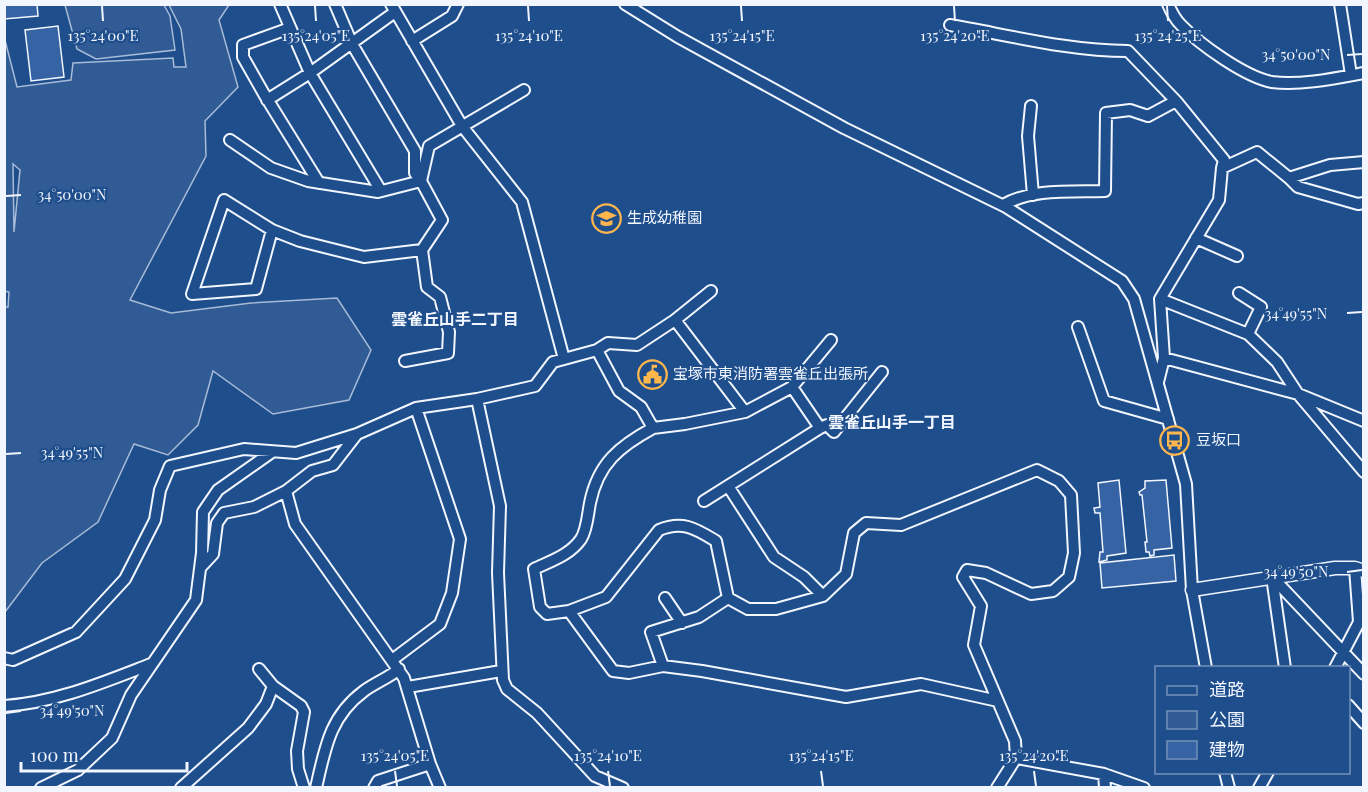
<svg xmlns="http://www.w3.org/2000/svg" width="1368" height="792" font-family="'Playfair Display','Noto Sans JP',serif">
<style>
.green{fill:#305b95;stroke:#a8bbd7;stroke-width:1.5;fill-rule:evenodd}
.building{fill:#3563a3;stroke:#f2f6ff;stroke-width:1.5}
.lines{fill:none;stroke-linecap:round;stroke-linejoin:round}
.minor-casing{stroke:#f2f6ff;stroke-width:14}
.tertiary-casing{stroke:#f2f6ff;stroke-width:15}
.minor{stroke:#1f4e8c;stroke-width:10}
.tertiary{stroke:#1f4e8c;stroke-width:12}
.ticks{fill:none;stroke:#f2f6ff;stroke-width:2}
.labels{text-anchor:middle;stroke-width:4.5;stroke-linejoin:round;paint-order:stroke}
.poi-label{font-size:15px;fill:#f2f6ff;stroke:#1f4e8c;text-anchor:start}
.neighbourhood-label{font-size:16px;font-weight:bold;fill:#f2f6ff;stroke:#1f4e8c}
.ticks-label{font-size:15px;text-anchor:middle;fill:#f2f6ff;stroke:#1f4e8c;stroke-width:4.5;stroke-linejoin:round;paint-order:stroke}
</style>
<rect width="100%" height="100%" fill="#1f4e8c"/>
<path class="green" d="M65 5H164L170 16 175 50 96 59 77 49Z
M169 5H229L219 20 238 87 205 121 206 156 130 300 171 313 251 303 337 298 371 350 349 400 273 414 213 371 198 425 168 455 134 444 98 522 42 563 5 612 4 307H8L9 292 4 291 5 40 17 87 71 80 73 63 173 58 174 67H186L181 29ZM13 164 20 170 14 232Z"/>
<path class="building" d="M4 4H37L38 16 4 19Z
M58 26 64 77 31 81 25 30Z
M1119 480 1126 553 1107 556V560L1099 562 1100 552H1103L1100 513H1095L1094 508 1100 507 1098 483Z
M1166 480 1172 548 1154 550V555L1150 556 1149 552H1146L1145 542H1147L1142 495H1140L1139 492 1145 488V481Z
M1174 555 1176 581 1102 588 1100 563Z"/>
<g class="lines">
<defs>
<path id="minor" d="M280 4 310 73 381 191
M391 4 462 126 522 202 564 359
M625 4 678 37 844 128 1006 207 1122 281 1134 299 1186 484 1192 590 1206 668
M1168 4C1171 11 1175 19 1180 24 1199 44 1245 77 1272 82 1299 86 1337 78 1364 73
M1340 4 1351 75
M950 25C1008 35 1069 51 1128 51L1176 101 1224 160 1222 168
M290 28 243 45V57L264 94 319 183
M412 41 452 16 458 4
M267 100 310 73 395 12
M1031 106 1028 136 1033 195
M230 140 271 168 308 181 378 192 421 181 415 173V151L352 44 335 4
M1289 178 1298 187 1358 204 1364 203
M1003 205C1033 188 1071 192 1105 191L1106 113 1130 110 1148 116 1176 101
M272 230 256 289 192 294 224 200 272 230 300 241 364 257 422 250
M1196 238 1237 256
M1239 293 1261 307 1248 334
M1160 299 1248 334 1277 362 1298 394 1364 472
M675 320 711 291
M1078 327 1104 401 1168 419
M597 350 608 343 637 345 675 320 745 412
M1164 358 1160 299 1219 200 1222 168 1257 152 1289 178 1330 165 1364 162
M405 361 448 353 449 332 440 297 427 287 422 250 442 220 421 181 429 146 524 90
M1158 382 1164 358 1298 394 1364 421
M792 387 820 428
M477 399 500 506 498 573 503 680 507 689 537 713 595 776 623 788
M653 428C620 446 598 463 590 503 588 513 587 530 581 539 570 555 551 561 534 569L540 607 547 614 569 611 613 671 629 673 663 666
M728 486 774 557 804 577 823 596
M286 491 295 524 404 678 430 764 440 788
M704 501 820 428 827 425 834 432 882 372
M200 568 213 554 217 523 224 513 254 507 286 491 312 471 333 465 357 434
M665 598 682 623
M569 611 606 597 659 530C683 520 696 529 716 541L728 598
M4 658 13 660 76 632 125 579 155 520 160 490 170 466 244 449 296 453 357 434 416 408 477 399 535 386 553 362 597 350 619 391 641 407 653 428 685 424 745 412 792 387 831 340
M392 660 440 624 452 593 460 539 416 408
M1285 668 1272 577 1364 674
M1335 668 1359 622 1355 568
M273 686 301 706 304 712 297 751 298 769 304 788
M408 687 501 671
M1348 705 1364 723
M4 706C55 703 104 682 151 664
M1016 758 1104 774
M1225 772 1229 788
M41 788 78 770 112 738 131 695 196 600 202 553 203 512 218 490 272 452
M181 788 248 728 266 704 273 686 259 669
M316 788C325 748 330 716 364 691 375 683 390 677 399 669
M374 788 378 781 430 764
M997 788 1016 758 1015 741 974 645 981 606 963 577 967 570 986 573 1031 594 1053 591 1069 577 1074 553 1071 495 1059 481 1037 470 901 525 866 523 854 533 846 574 823 596 776 609H748L728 598 699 617 651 632 663 666 702 671 846 697 921 684 998 701
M1105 788 1104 774 1144 788
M1259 788 1268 772"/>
<path id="tertiary" d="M1192 590 1335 568H1355L1364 571"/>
</defs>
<use href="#minor" class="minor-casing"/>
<use href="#tertiary" class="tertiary-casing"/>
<use href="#minor" class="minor"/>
<use href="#tertiary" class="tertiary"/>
</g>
<path class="ticks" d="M102 6 103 21M315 6 316 21M528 6 529 21M741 6 742 21M954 6 955 21M1167 6 1168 21M1347 55 1362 54M6 196 21 195M1347 313 1362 312M6 454 21 453M1347 572 1362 570M6 713 21 711M395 771 397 786M608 771 610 786M821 771 823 786M1034 771 1036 786"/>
<defs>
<symbol id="school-ring" viewBox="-11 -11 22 22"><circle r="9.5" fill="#1f4e8c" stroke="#ffb74d" stroke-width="1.5"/><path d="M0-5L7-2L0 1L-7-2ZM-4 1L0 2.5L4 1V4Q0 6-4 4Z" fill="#ffb74d"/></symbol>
<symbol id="civic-ring" viewBox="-11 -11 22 22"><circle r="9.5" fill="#1f4e8c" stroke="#ffb74d" stroke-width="1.5"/><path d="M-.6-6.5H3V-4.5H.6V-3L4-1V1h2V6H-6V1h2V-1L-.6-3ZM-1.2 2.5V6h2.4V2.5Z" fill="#ffb74d"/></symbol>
<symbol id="bus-ring" viewBox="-11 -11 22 22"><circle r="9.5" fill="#1f4e8c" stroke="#ffb74d" stroke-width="1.5"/><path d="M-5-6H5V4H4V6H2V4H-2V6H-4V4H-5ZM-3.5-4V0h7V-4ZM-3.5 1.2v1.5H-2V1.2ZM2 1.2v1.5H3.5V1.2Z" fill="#ffb74d"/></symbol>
</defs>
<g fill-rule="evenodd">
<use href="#school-ring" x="590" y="202" width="33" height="33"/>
<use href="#civic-ring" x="636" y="358" width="33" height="33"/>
<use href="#bus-ring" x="1158" y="424" width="33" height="33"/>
</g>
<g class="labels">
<g class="poi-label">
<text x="627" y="223">生成幼稚園</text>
<text x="673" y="379">宝塚市東消防署雲雀丘出張所</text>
<text x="1196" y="445">豆坂口</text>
</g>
<g class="neighbourhood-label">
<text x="455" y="325">雲雀丘山手二丁目</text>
<text x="892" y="428">雲雀丘山手一丁目</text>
</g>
</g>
<g class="ticks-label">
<text x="103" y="41">135°24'00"E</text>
<text x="316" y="41">135°24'05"E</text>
<text x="529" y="41">135°24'10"E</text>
<text x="742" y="41">135°24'15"E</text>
<text x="955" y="41">135°24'20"E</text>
<text x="1168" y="41">135°24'25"E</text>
<text x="1296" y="60">34°50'00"N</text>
<text x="72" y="200">34°50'00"N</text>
<text x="1296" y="319">34°49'55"N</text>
<text x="72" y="458">34°49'55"N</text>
<text x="1296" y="577">34°49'50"N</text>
<text x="72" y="716">34°49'50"N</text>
<text x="395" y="761">135°24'05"E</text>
<text x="608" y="761">135°24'10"E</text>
<text x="821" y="761">135°24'15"E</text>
<text x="1034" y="761">135°24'20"E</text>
</g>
<rect width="1368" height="792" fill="none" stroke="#f2f6ff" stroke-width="12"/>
<rect x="1155" y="666" width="195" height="108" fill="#1f4e8c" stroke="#7391ba" stroke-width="1.5"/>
<rect x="1167" y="686" width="30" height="9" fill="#1f4e8c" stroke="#7391ba" stroke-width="1.5"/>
<text x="1209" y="696" font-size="18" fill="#f2f6ff">道路</text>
<rect x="1167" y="711" width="30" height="18" fill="#305b95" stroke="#7391ba" stroke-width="1.5"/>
<text x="1209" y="726" font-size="18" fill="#f2f6ff">公園</text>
<rect x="1167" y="741" width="30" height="18" fill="#3563a3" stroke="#7391ba" stroke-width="1.5"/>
<text x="1209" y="756" font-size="18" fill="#f2f6ff">建物</text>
<path d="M21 762v9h166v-9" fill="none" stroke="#f2f6ff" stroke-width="3"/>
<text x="30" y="762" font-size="18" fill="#f2f6ff" stroke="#1f4e8c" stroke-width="4.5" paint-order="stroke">100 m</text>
</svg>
